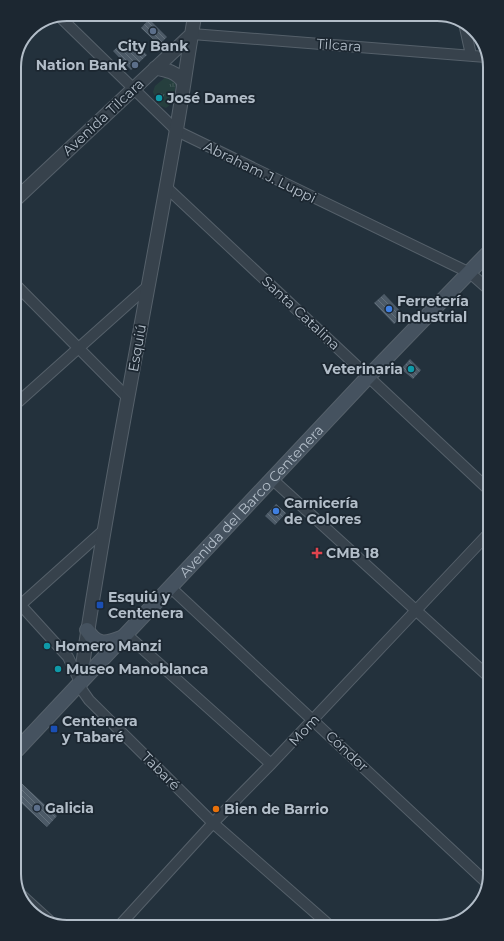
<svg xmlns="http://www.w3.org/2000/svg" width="504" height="941" font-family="Montserrat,sans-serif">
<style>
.park{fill:url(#park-tufts)}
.building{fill:url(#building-back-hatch)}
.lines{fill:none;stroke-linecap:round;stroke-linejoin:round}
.minor-casing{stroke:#55606a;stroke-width:12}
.tertiary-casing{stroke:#55606a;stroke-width:15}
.secondary-casing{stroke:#55606a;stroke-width:16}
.minor{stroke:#37424c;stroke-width:10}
.tertiary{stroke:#37424c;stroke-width:13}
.secondary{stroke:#45525f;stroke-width:14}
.service-dot{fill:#5c6f8a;stroke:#1c2731;stroke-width:1.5}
.culture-dot{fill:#0f9aa8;stroke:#1c2731;stroke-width:1.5}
.shop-dot{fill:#3f7fe0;stroke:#1c2731;stroke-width:1.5}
.health-dot{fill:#e0444e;stroke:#1c2731;stroke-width:1.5}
.transit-dot{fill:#1a4fb4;stroke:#1c2731;stroke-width:1.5}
.food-dot{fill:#e8710a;stroke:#1c2731;stroke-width:1.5}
.labels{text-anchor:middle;stroke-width:3.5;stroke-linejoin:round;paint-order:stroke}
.street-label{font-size:14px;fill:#b2bdc8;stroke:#1c2731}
.poi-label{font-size:14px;font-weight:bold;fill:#b2bdc8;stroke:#1c2731;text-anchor:start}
.rim{fill:none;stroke:#b2bdc8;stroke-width:2}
</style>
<defs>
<pattern id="park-tufts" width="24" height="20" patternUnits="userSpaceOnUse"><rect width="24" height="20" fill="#263f3e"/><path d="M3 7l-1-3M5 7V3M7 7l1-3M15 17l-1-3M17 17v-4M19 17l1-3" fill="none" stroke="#435958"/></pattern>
<pattern id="building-back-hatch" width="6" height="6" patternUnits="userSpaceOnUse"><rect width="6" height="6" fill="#4c5a67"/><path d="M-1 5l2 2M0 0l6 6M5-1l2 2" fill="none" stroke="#63707b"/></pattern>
</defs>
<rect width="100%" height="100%" fill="#23313c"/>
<path class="park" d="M167 76 176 83C174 92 175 103 166 108L159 105 153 92 155 86Z"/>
<path class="building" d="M149 19 167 37 159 45 141 28Z
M132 40 147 55 131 70 113 51 121 44 124 48Z
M384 294 404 315 394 324 374 303Z
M410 359 421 370 413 379 401 369Z
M276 504 286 513 275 525 265 516Z
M18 780 57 816 47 827 18 800Z"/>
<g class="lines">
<defs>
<path id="minor" d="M60 17 177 131 470 273 487 288
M464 23 471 55
M192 34 486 57
M166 187 488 489
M15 284 128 398
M16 404 148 286
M272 479 489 677
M170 587 487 883
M17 601 68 657 80 682 82 690 89 700 213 823 328 924
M17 608 104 530
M126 634 271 764
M18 892 52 923
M119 926 213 823 271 764 488 534"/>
<path id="tertiary" d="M155 68C167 70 177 72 184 83
M15 200 192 34
M80 682C107 498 144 315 176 132 183 93 188 53 195 14"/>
<g id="secondary">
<path d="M87 630C97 646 105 644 121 638"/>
<path id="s1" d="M17 750 368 377 487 254"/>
</g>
</defs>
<use href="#minor" class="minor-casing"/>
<use href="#tertiary" class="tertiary-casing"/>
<use href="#secondary" class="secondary-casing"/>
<use href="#minor" class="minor"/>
<use href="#tertiary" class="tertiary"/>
<use href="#secondary" class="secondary"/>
</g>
<g class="service-dot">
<circle cx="153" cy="31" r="4"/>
<circle cx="135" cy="65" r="4"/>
<circle cx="37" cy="808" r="4"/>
</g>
<g class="culture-dot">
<circle cx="159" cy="98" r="4"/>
<circle cx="411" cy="369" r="4"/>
<circle cx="47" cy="646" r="4"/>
<circle cx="58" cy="669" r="4"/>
</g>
<g class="shop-dot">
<circle cx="389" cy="309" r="4"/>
<circle cx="276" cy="511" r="4"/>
</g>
<path class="health-dot" d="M315 547h4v4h4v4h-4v4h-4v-4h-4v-4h4z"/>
<g class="transit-dot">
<rect x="96" y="601" width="8" height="8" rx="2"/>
<rect x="50" y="725" width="8" height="8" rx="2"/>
</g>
<circle class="food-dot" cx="216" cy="809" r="4"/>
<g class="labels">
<g class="street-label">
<text transform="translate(339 45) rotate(4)" y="5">Tilcara</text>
<text transform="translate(103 117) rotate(-43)" y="5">Avenida Tilcara</text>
<text transform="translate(260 172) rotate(26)" y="5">Abraham J. Luppi</text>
<text transform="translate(301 313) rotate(43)" y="5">Santa Catalina</text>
<text transform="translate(137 348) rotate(-80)" y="5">Esquiú</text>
<text dy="5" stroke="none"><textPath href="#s1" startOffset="342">Avenida del Barco Centenera</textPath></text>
<text transform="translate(304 730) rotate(-47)" y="5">Mom</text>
<text transform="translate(347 751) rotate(43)" y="5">Cóndor</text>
<text transform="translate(161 771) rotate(45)" y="5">Tabaré</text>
</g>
<g class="poi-label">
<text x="153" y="51" text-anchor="middle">City Bank</text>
<text x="127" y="70" text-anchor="end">Nation Bank</text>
<text x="167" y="103">José Dames</text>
<text x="397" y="306">Ferretería<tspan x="397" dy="16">Industrial</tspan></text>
<text x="403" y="374" text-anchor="end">Veterinaria</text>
<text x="284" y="508">Carnicería<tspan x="284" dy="16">de Colores</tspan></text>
<text x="326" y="558">CMB 18</text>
<text x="108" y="602">Esquiú y<tspan x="108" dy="16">Centenera</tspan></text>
<text x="55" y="651">Homero Manzi</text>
<text x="66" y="674">Museo Manoblanca</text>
<text x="62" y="726">Centenera<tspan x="62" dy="16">y Tabaré</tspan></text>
<text x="45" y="813">Galicia</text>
<text x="224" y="814">Bien de Barrio</text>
</g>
</g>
<path d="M0 0H504V941H0ZM67 21H437A46 46 0 0 1 483 67V874A46 46 0 0 1 437 920H67A46 46 0 0 1 21 874V67A46 46 0 0 1 67 21Z" fill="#1c2731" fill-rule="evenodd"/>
<path class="rim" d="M67 21H437A46 46 0 0 1 483 67V874A46 46 0 0 1 437 920H67A46 46 0 0 1 21 874V67A46 46 0 0 1 67 21Z"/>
</svg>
